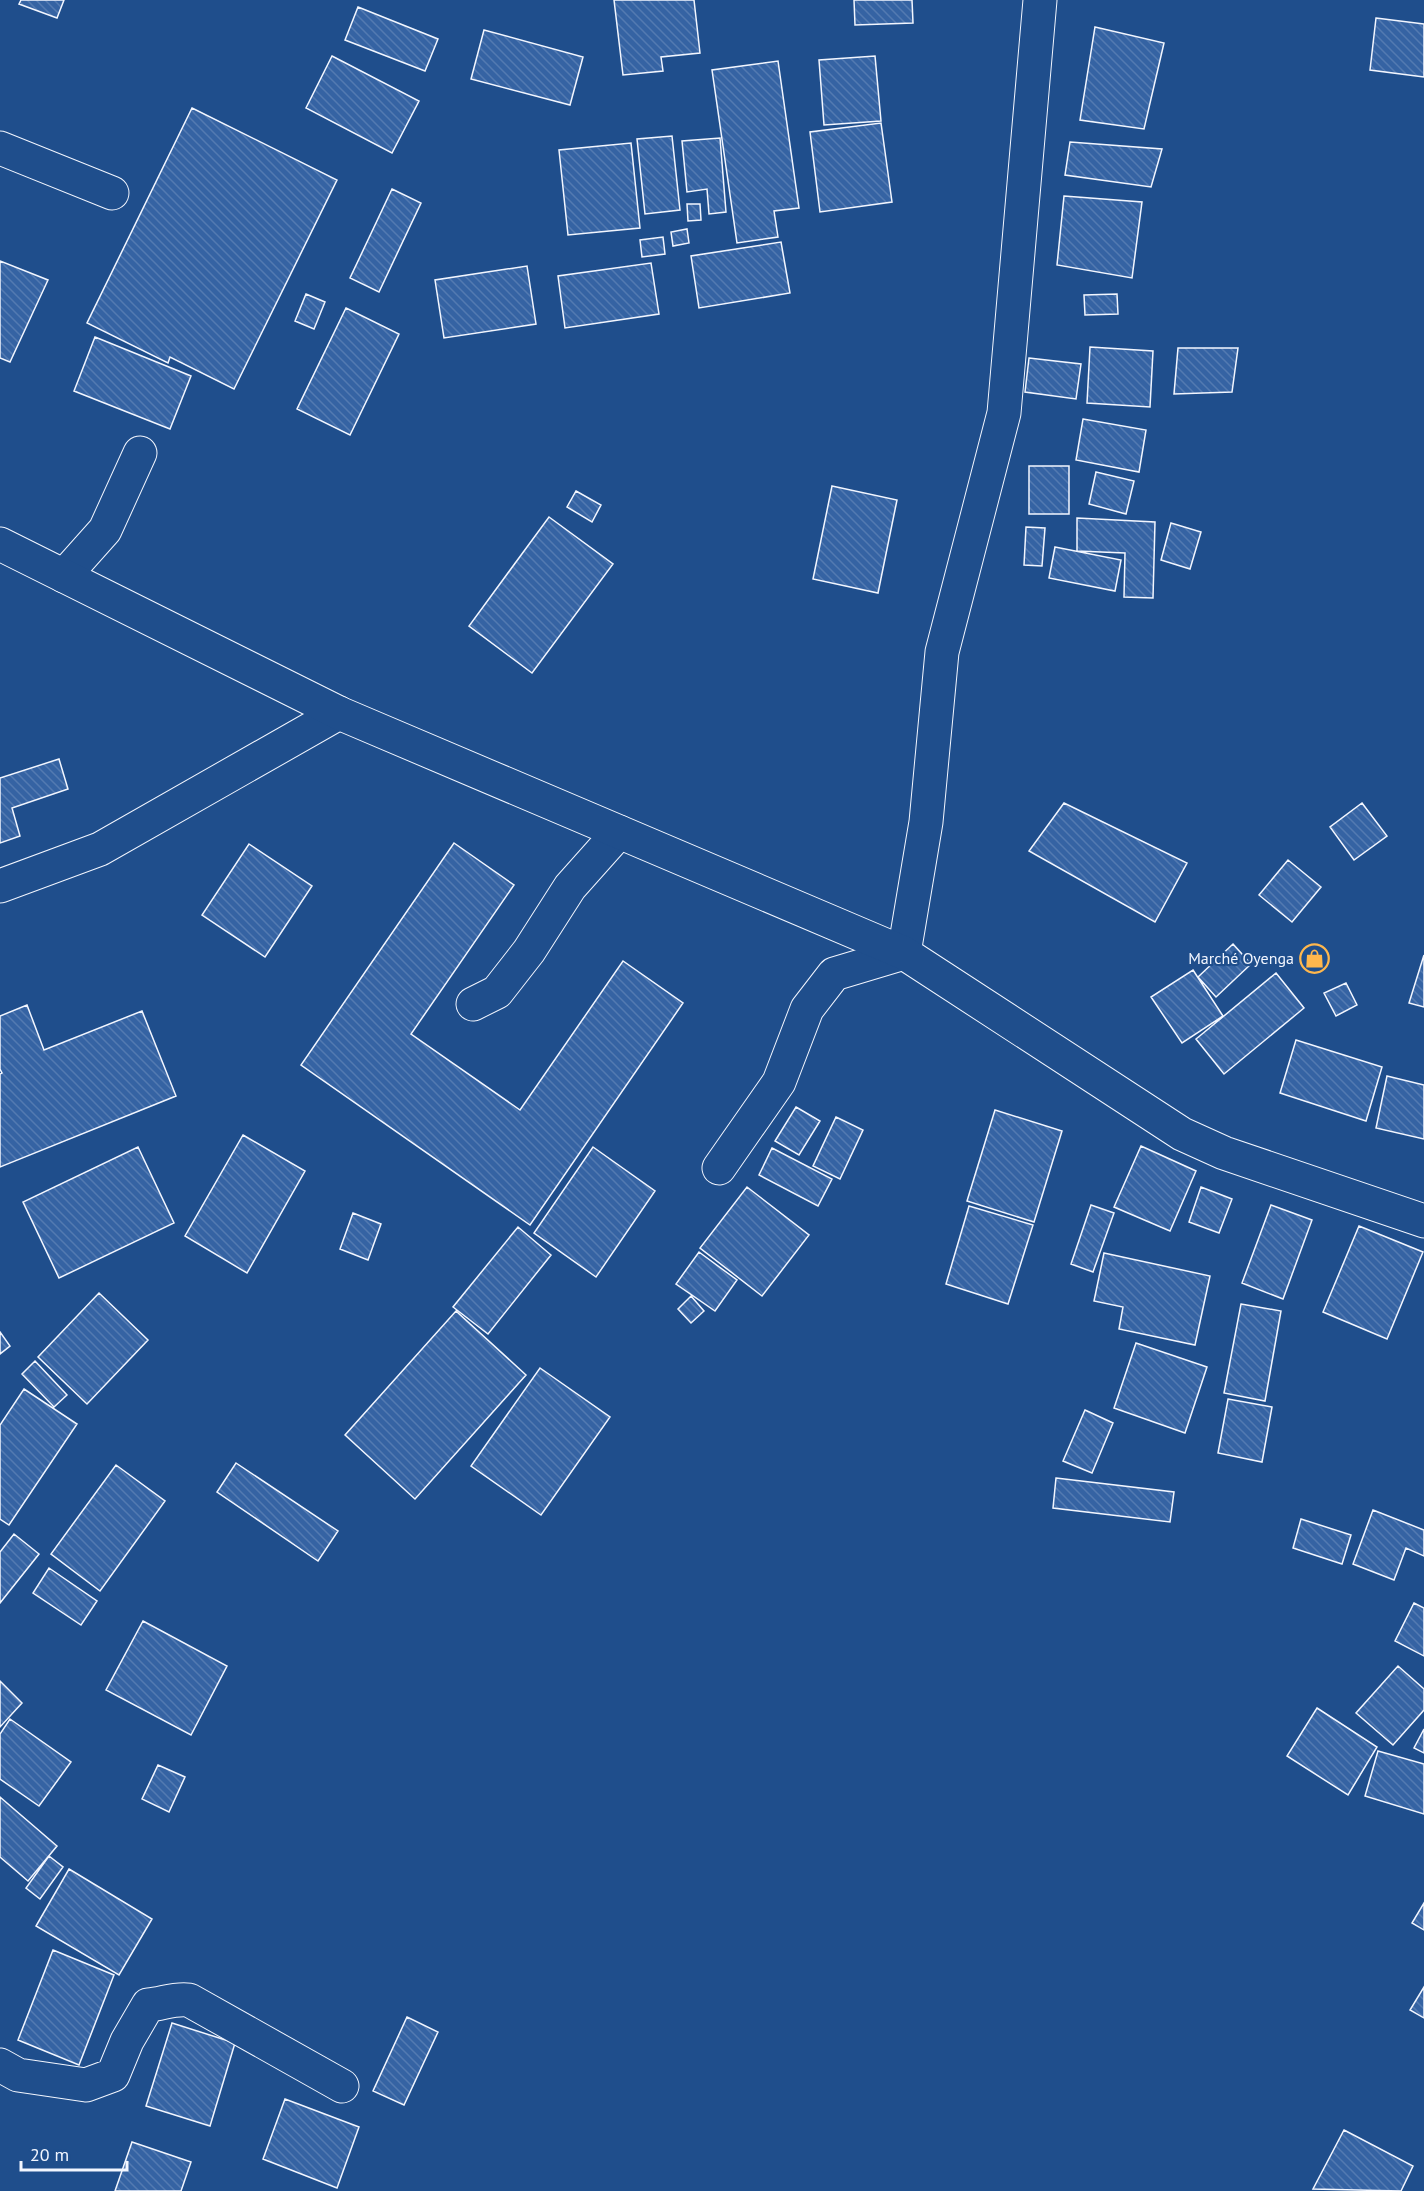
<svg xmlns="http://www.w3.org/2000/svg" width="1424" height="2191" font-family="'PT Sans',sans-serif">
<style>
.building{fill:url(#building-back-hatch);stroke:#f2f6ff;stroke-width:1.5}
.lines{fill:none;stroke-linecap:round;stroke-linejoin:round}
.minor-casing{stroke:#f2f6ff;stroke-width:35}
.major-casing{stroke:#f2f6ff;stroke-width:35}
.minor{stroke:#1f4e8c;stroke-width:33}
.major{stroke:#1f4e8c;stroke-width:33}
.labels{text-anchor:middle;stroke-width:4.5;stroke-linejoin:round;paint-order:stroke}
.poi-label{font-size:16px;fill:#f2f6ff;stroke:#1f4e8c;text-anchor:end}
</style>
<defs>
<pattern id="building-back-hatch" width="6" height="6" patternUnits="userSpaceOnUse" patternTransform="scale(1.5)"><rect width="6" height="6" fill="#3563a3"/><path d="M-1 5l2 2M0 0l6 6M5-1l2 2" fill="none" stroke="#537ab1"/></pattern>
</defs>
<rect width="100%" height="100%" fill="#1f4e8c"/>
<path class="building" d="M21 0H64L57 18 19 4Z
M614 0H694L700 53 661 57 663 71 623 75Z
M854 0H912L913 23 855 25Z
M358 7 438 39 425 71 345 40Z
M1376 18 1424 24V77L1370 70Z
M1095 27 1164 43 1144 129 1080 120Z
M484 30 583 57 570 105 471 79Z
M332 56 419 101 392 153 306 108Z
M875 56 881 121 824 125 819 60Z
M778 61 799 208 774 211 778 237 737 243 712 70Z
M192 108 337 180 234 389 170 357 168 363 87 323Z
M881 123 892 202 820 212 810 132Z
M672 136 680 210 645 214 637 139Z
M720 138 726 212 709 214 707 189 687 192 682 141Z
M1070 142 1162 149 1151 187 1065 175Z
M631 143 640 228 568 235 559 150Z
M392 189 421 203 379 292 350 278Z
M1064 196 1142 202 1132 278 1057 265Z
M687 204H700L701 220 688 221Z
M687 229 689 243 673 246 671 232Z
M663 237 665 254 642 257 640 240Z
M781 242 790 293 699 308 691 256Z
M0 261 48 280 10 362 0 358Z
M651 263 659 314 565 328 558 276Z
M527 266 536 324 444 338 435 280Z
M306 294 325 302 314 329 295 321Z
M1117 294 1118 314 1085 315 1084 295Z
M346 308 399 334 350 435 297 409Z
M95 337 191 376 170 429 74 391Z
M1090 347 1153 351 1150 407 1087 403Z
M1178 348H1238L1232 392 1174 394Z
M1029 358 1081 364 1076 399 1025 392Z
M1083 419 1146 430 1139 472 1076 460Z
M1029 466H1069V514H1029Z
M1096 472 1134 481 1126 514 1089 504Z
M832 486 897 500 878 593 813 579Z
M576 491 601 505 592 522 567 507Z
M549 517 613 564 532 673 469 626Z
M1077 518 1155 522 1153 598 1124 597 1125 553 1077 551Z
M1171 523 1201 532 1190 569 1161 560Z
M1026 527 1045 528 1042 566 1024 565Z
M1055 547 1121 560 1115 591 1049 578Z
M59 759 68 789 12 808 20 836 0 843V778Z
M1064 803 1187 863 1155 922 1029 851Z
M1362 803 1387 836 1354 860 1330 827Z
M454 843 514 885 411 1034 520 1110 623 961 683 1003 530 1225 301 1065Z
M249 844 312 886 265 957 202 915Z
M1288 860 1321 887 1292 922 1259 895Z
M1233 944 1251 964 1216 997 1198 977Z
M1424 955V1007L1409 1003Z
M1193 970 1223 1016 1182 1043 1151 997Z
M1276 973 1304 1008 1224 1074 1196 1039Z
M1346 983 1357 1005 1336 1016 1324 993Z
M27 1005 44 1050 142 1011 176 1096 0 1167V1074L2 1073 0 1069V1016Z
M1296 1040 1382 1067 1366 1121 1280 1093Z
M1387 1076 1424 1085V1139L1376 1128Z
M796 1107 820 1121 799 1155 775 1141Z
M995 1110 1062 1131 1034 1222 967 1201Z
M836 1117 863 1130 840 1179 813 1166Z
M243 1135 305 1171 247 1273 185 1236Z
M1141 1146 1196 1171 1170 1231 1114 1207Z
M138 1147 174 1223 59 1278 23 1202Z
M593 1147 655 1191 596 1277 534 1233Z
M772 1148 832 1179 818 1206 759 1175Z
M747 1187 809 1235 762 1296 700 1248Z
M1201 1187 1232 1199 1219 1233 1189 1222Z
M1091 1205 1114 1213 1093 1272 1071 1264Z
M1271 1205 1312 1220 1283 1299 1242 1283Z
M969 1206 1033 1225 1008 1304 946 1284Z
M353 1213 381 1224 368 1260 340 1249Z
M1359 1226 1423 1252 1387 1339 1323 1312Z
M518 1227 551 1255 488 1334 453 1307Z
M699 1252 737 1280 715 1311 676 1284Z
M1104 1253 1210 1276 1195 1345 1119 1329 1123 1307 1094 1301Z
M99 1293 148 1340 87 1404 38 1357Z
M691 1296 704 1311 691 1323 678 1309Z
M1241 1304 1281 1311 1265 1401 1224 1393Z
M456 1311 526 1375 415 1499 345 1435Z
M0 1332 10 1346 0 1354Z
M1136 1343 1207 1367 1185 1433 1114 1408Z
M35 1361 67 1395 54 1407 22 1374Z
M540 1368 610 1417 541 1515 471 1466Z
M24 1389 77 1424 9 1525 0 1519V1425Z
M1228 1399 1272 1407 1262 1462 1218 1453Z
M1085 1410 1113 1423 1092 1473 1063 1461Z
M236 1463 338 1531 318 1561 217 1492Z
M116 1465 165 1501 100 1591 51 1554Z
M1056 1478 1174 1492 1170 1522 1053 1508Z
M1373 1510 1424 1530V1556L1406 1548 1394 1580 1353 1564Z
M1301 1519 1351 1535 1342 1564 1293 1548Z
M14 1534 39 1554 0 1603V1552Z
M49 1568 97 1601 81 1625 33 1593Z
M1414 1603 1424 1608V1656L1395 1641Z
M143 1621 227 1666 191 1735 106 1690Z
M1398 1666 1424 1689V1710L1393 1745 1356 1713Z
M0 1681 22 1703 0 1727Z
M1317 1708 1377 1747 1348 1795 1287 1756Z
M10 1719 71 1762 39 1806 0 1779V1734Z
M1424 1729V1753L1414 1748Z
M1378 1751 1424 1764V1814L1365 1796Z
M158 1765 185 1777 169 1812 142 1799Z
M0 1797 57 1846 28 1881 0 1857Z
M49 1856 63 1867 40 1899 26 1888Z
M69 1869 152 1919 119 1975 36 1926Z
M1424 1903V1930L1412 1923Z
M53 1950 114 1975 79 2065 18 2040Z
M1424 1987V2018L1410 2010Z
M407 2017 438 2032 404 2105 373 2091Z
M172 2023 235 2043 210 2126 146 2106Z
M285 2099 359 2127 337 2188 263 2159Z
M1344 2130 1413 2166 1401 2191 1313 2189Z
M132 2142 191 2162 181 2191H115Z"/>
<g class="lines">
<defs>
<path id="minor" d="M0 148 112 193
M64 576 105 530 140 453
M0 886 100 849 339 713
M473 1004 497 992 529 951 570 887 619 832
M719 1168 779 1082 807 1009 834 974 904 953 926 822 942 652 1004 413 1040 0
M0 2065 18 2075 86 2085 113 2075 127 2041 148 2005C162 2004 174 1998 189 2000L342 2086"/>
<path id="major" d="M0 544 339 713 904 953 1182 1134 1224 1153 1424 1221"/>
</defs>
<use href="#minor" class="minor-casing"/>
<use href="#major" class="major-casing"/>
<use href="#minor" class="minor"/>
<use href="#major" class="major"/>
</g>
<defs>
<symbol id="shop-ring" viewBox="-11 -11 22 22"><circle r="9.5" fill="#1f4e8c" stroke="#ffb74d" stroke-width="1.5"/><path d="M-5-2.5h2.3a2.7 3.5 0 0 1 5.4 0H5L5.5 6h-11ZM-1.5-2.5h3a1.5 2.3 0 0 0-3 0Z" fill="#ffb74d"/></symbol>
</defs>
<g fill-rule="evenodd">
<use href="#shop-ring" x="1298" y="942" width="33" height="33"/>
</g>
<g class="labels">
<g class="poi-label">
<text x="1294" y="964">Marché Oyenga</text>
</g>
</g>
<path d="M21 2161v9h106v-9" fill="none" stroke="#f2f6ff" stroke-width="3"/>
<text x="30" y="2161" font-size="18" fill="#f2f6ff" stroke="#1f4e8c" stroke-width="4.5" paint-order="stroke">20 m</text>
</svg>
